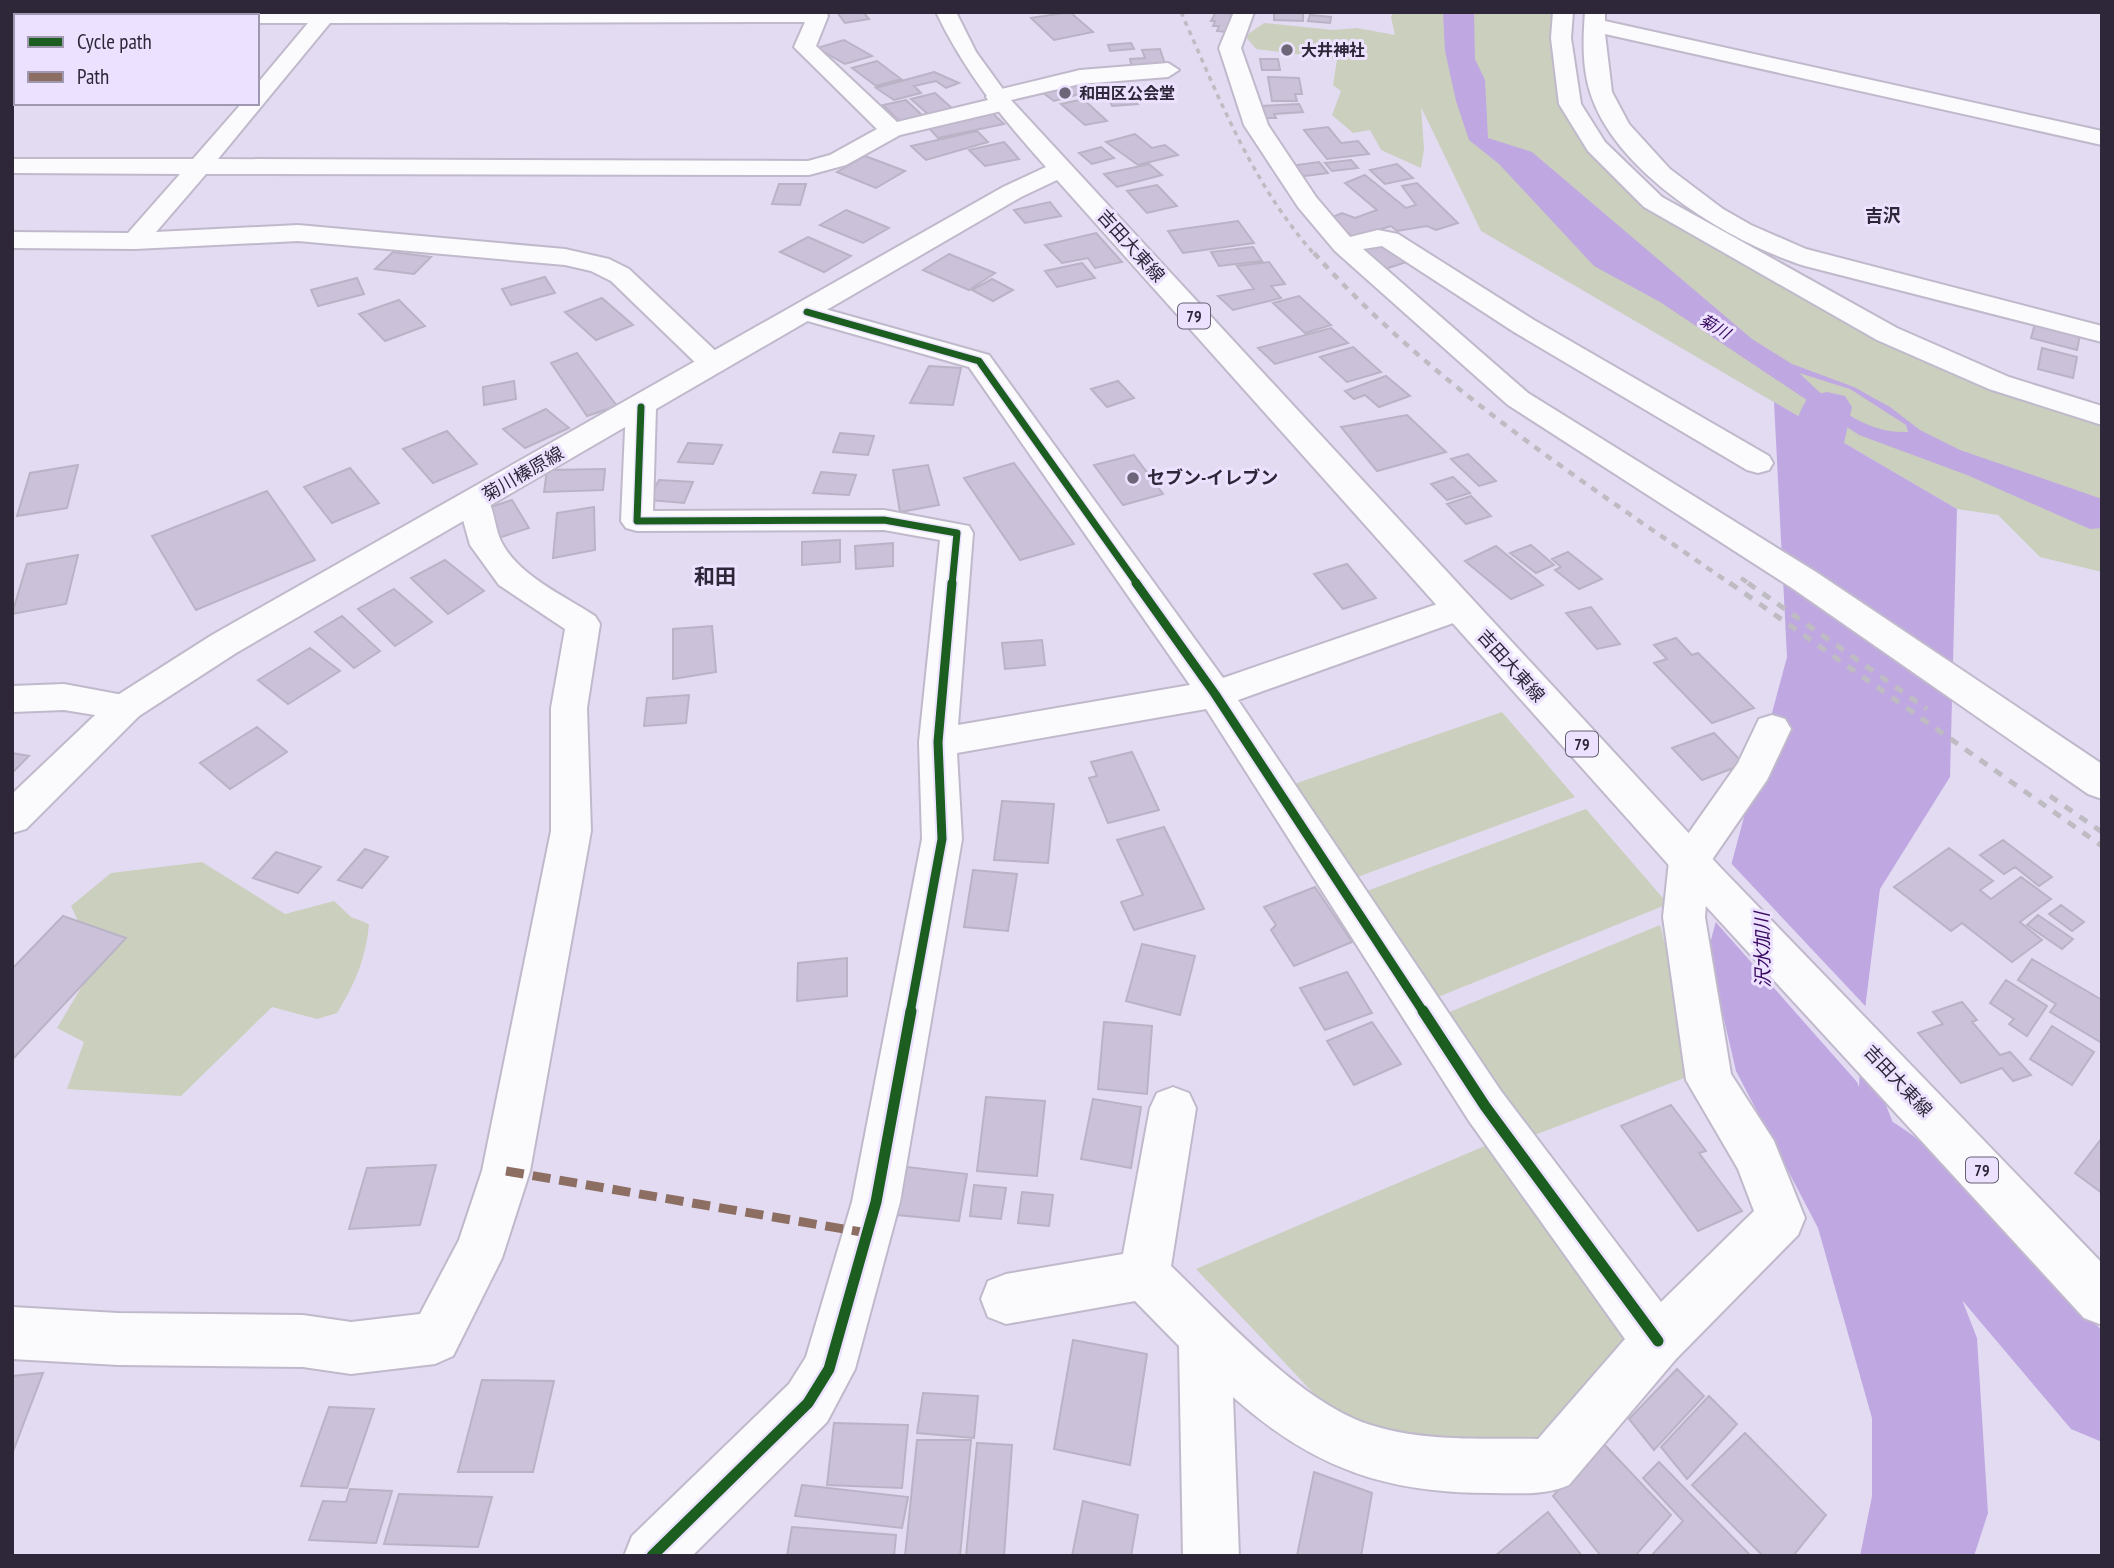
<svg xmlns="http://www.w3.org/2000/svg" width="2114" height="1568" font-family="'PT Sans Narrow','Noto Sans JP',sans-serif">
<style>
.green{fill:#cbcfbe}
.water{fill:#bfa8e1;fill-rule:evenodd}
.pier{fill:#e3dbf1}
.lines{fill:none;stroke-linecap:round;stroke-linejoin:round}
.river{fill:#bfa8e1;fill-rule:evenodd}
.building{fill:#cbc2da;stroke:#bab3c6;stroke-width:2}
.minor-casing{stroke:#c0b9cb;stroke-width:4}
.major-casing{stroke:#c0b9cb;stroke-width:4}
.minor{fill:#fbfafd;fill-rule:evenodd}
.major{fill:#fbfafd;fill-rule:evenodd}
.rail-far2{stroke:#bebcc2;stroke-width:3.5;stroke-dasharray:5 5;stroke-linecap:butt}
.rail-far1{stroke:#bebcc2;stroke-width:4.5;stroke-dasharray:7 7;stroke-linecap:butt}
.rail{stroke:#bebcc2;stroke-width:5;stroke-dasharray:9 9;stroke-linecap:butt}
.quiet{stroke:#8d6e63;stroke-width:9;stroke-dasharray:18 9;stroke-linecap:butt}
.cycleway-far2-casing{stroke:#ece2ff;stroke-width:10}
.cycleway-far1-casing{stroke:#ece2ff;stroke-width:13}
.cycleway-casing{stroke:#ece2ff;stroke-width:16}
.cycleway-far2{stroke:#1b5e20;stroke-width:7}
.cycleway-far1{stroke:#1b5e20;stroke-width:9}
.cycleway{stroke:#1b5e20;stroke-width:11}
.poi-dot{fill:#6d6679;stroke:#ece2ff;stroke-width:2.5}
.labels{text-anchor:middle;stroke-width:6;stroke-linejoin:round;paint-order:stroke}
.far-poi-label{font-size:16px;font-weight:bold;fill:#2e2739;stroke:#ece2ff;text-anchor:start}
.shield{fill:#ece2ff;stroke:#675f74;stroke-width:2}
.shield-label{font-size:16px;font-weight:bold;fill:#2e2739}
.far-water-label{font-size:16px;font-style:italic;fill:#390961;stroke:#ece2ff}
.far-quarter-label{font-size:18px;font-weight:bold;fill:#2e2739;stroke:#ece2ff}
.street-label{font-size:18px;fill:#2e2739;stroke:#ece2ff}
.poi-label{font-size:18px;font-weight:bold;fill:#2e2739;stroke:#ece2ff;text-anchor:start}
.water-label{font-size:19px;font-style:italic;fill:#390961;stroke:#ece2ff}
.quarter-label{font-size:21px;font-weight:bold;fill:#2e2739;stroke:#ece2ff}
</style>
<rect width="100%" height="100%" fill="#e3dbf1"/>
<path class="green" d="M1394 12H1570V104L1663 214 2007 390 2102 414V572L2040 557 1998 515 1957 509 1481 231 1421 107 1424 149 1421 168 1381 150 1370 130 1353 133 1332 115 1341 91 1333 85 1337 59 1256 49 1245 36 1264 23 1333 30 1357 28 1395 35 1391 17Z
M1502 712 1575 797 1341 883 1277 790Z
M1586 809 1668 904 1423 1003 1351 897Z
M202 862 285 914 334 901 351 917 369 924C366 958 355 984 337 1013L317 1019 272 1007 181 1096 67 1089 84 1042 57 1028 97 961 71 906 111 873Z
M1660 925 1700 1072 1519 1141 1435 1018Z
M1501 1139 1643 1335 1536 1454 1355 1437 1196 1269Z"/>
<path class="water" d="M1443 12H1474L1475 59 1485 80 1488 138 1532 152 1752 339 1792 364 1854 387 1890 407 1920 430 1960 450 2102 499V528L2090 529 1967 475 1859 435 1660 302 1594 266 1499 164 1469 140 1456 101 1445 51ZM1799 373 1850 389 1906 425 1908 432C1862 434 1830 402 1799 373Z
M1774 402 1957 509 1950 777 1880 889 1861 1041 1977 1338 1988 1513 1974 1556H1860L1872 1496V1418L1818 1228 1736 1071 1708 951 1787 657Z"/>
<path class="pier" d="M1728 860 1869 1010 1865 1041 1861 1042 1859 1087 1857 1082 1713 919Z"/>
<g class="lines">
<path class="river" d="M1827 392 1845 396 1852 407 1840 461 1846 516 1838 528 1819 533 1800 528C1777 493 1786 430 1809 396Z
M1846 1098C1947 1137 2030 1252 2102 1331V1442L2071 1429 1890 1215 1818 1161 1807 1135 1818 1109Z"/>
</g>
<path class="building" d="M837 12H863L869 19 845 23Z
M1070 12 1093 32 1054 40 1031 18Z
M1216 12 1235 14 1226 32 1217 31 1219 26H1213L1215 21H1211Z
M1274 12H1303V21L1274 20Z
M1310 15 1331 17 1330 23 1308 21Z
M844 40 872 56 845 64 817 48Z
M1131 43 1134 49 1110 51 1108 45Z
M1160 49 1166 67 1132 68 1130 59 1145 58 1142 50Z
M1260 59H1278L1280 70H1262Z
M877 61 901 79 876 86 852 68Z
M934 72 959 83 946 88 936 81 914 86 921 93 894 100 876 88Z
M1268 77 1299 78 1302 94H1295L1297 101H1272Z
M1076 84 1087 92 1054 101 1043 93Z
M1129 85 1138 104 1112 106 1103 87Z
M935 93 954 110 930 116 911 99Z
M1083 99 1107 121 1085 125 1061 104Z
M906 100 926 119 902 124 883 105Z
M1299 104 1303 112 1274 114 1276 118H1266L1260 106Z
M991 112 1004 124 938 138 928 127Z
M1328 127 1341 143 1358 141 1369 154 1327 159 1304 130Z
M977 131 988 142 926 160 911 146Z
M1135 134 1152 148 1165 145 1178 155 1138 165 1106 142Z
M1004 142 1019 159 985 166 969 150Z
M1101 147 1114 158 1092 164 1079 153Z
M865 156 905 171 876 188 837 172Z
M1351 160 1358 168 1332 171 1325 163Z
M1319 162 1328 173 1298 177 1290 166Z
M1149 164 1162 175 1117 187 1104 174Z
M1397 164 1413 178 1385 184 1370 170Z
M1365 175 1406 208 1416 205 1402 186 1417 183 1458 223 1436 230 1427 226 1397 231 1391 226 1353 237 1330 218 1342 213 1355 218 1377 210 1345 183Z
M779 184H806L800 205 772 204Z
M1157 185 1177 206 1147 213 1127 191Z
M1050 202 1061 216 1025 223 1014 210Z
M846 210 889 228 863 243 820 225Z
M1238 221 1254 243 1183 253 1168 231Z
M1096 233 1122 262 1095 268 1088 258 1062 263 1045 245Z
M808 237 851 256 824 272 780 252Z
M1383 241 1410 261 1385 269 1359 246Z
M1253 247 1262 261 1219 266 1211 252Z
M393 252 431 257 414 274 375 269Z
M949 254 995 273 969 290 923 270Z
M1269 262 1285 284 1271 286 1281 298 1233 310 1218 296 1254 289 1237 266Z
M1082 263 1095 278 1057 287 1045 271Z
M545 277 555 293 511 305 502 289Z
M357 278 364 294 318 306 311 290Z
M992 279 1013 290 993 301 972 290Z
M1299 296 1331 325 1305 333 1273 303Z
M602 298 633 325 596 340 565 312Z
M399 300 425 326 385 341 359 314Z
M2035 324 2080 335 2077 350 2031 338Z
M1331 328 1348 343 1275 364 1258 348Z
M1353 347 1381 372 1347 382 1320 357Z
M2042 348 2077 357 2073 378 2038 369Z
M577 353 617 406 587 416 551 363Z
M929 366 961 368 953 405 910 403Z
M1386 376 1410 396 1379 407 1365 395 1354 399 1345 391Z
M514 381 516 399 484 405 483 387Z
M1118 381 1134 398 1107 407 1091 389Z
M546 409 569 428 525 448 503 429Z
M1407 415 1446 452 1377 471 1341 427Z
M447 431 477 464 433 483 403 449Z
M840 433 874 436 868 455 833 452Z
M688 443 722 445 713 464 678 462Z
M1468 454 1496 481 1479 486 1451 459Z
M1134 455 1163 494 1123 505 1094 465Z
M1014 463 1074 544 1020 560 964 478Z
M78 465 67 508 17 516 30 473Z
M928 465 939 505 900 512 893 470Z
M350 468 379 503 332 523 304 487Z
M605 469 603 490 544 492 547 470Z
M821 472 856 475 849 495 813 493Z
M1453 477 1470 493 1447 500 1431 484Z
M659 480 693 482 684 503 648 500Z
M267 491 315 560 196 610 152 536Z
M1471 496 1491 516 1466 524 1447 504Z
M512 500 529 528 498 538 479 511Z
M594 507 595 550 553 558 557 513Z
M840 540V562L802 565V542Z
M893 543V566L856 569 855 546Z
M1531 545 1554 565 1536 573 1510 553Z
M1496 546 1543 585 1511 599 1465 561Z
M1568 552 1602 579 1579 589 1555 570 1561 567 1552 559Z
M78 555 66 604 12 614 27 564Z
M445 560 484 591 448 614 411 578Z
M1347 564 1376 598 1343 609 1314 574Z
M394 589 432 622 395 646 358 609Z
M1591 607 1620 644 1597 649 1566 613Z
M342 616 380 651 354 668 315 632Z
M712 626 716 672 673 679V629Z
M1676 638 1692 655 1698 653 1754 708 1712 723 1654 663 1667 659 1654 645Z
M1042 640 1045 665 1005 669 1002 643Z
M310 648 340 671 288 704 258 680Z
M689 695 686 723 644 726 647 698Z
M257 727 287 752 230 789 200 763Z
M1714 733 1744 764 1702 780 1672 748Z
M1132 752 1159 810 1108 823 1089 778 1097 776 1091 762Z
M12 753 29 756 12 773Z
M1002 801 1054 804 1048 863 994 860Z
M1164 827 1204 909 1134 930 1121 902 1143 895 1117 840Z
M2003 840 2052 877 2039 886 2015 867 2004 874 1980 855Z
M1949 848 1993 881 1980 890 1991 899 2021 877 2051 899 2020 922 2042 940 2012 962 1962 923 1951 931 1894 887Z
M365 849 388 857 362 888 338 880Z
M276 852 321 867 298 893 253 878Z
M973 870 1017 874 1008 931 964 927Z
M1315 887 1352 942 1294 966 1271 930 1276 925 1264 907Z
M2061 905 2084 922 2072 931 2049 914Z
M2038 915 2073 939 2062 949 2027 925Z
M63 916 126 938 12 1060V969Z
M1142 944 1195 956 1180 1015 1126 1001Z
M847 958V996L797 1001 798 963Z
M2032 959 2102 1000V1043L2050 1012 2056 1004 2018 980Z
M1347 972 1372 1013 1325 1030 1300 988Z
M2006 980 2047 1006 2027 1036 2009 1024 2014 1019 1990 1003Z
M1962 1002 1977 1020 1972 1022 2000 1055 2010 1052 2031 1075 2013 1081 2002 1068 1961 1083 1918 1033 1943 1024 1933 1012Z
M1104 1022 1152 1026 1147 1094 1098 1089Z
M1372 1022 1401 1064 1354 1085 1327 1041Z
M2052 1026 2094 1052 2072 1085 2030 1059Z
M986 1097 1045 1101 1037 1176 977 1171Z
M1093 1099 1141 1107 1131 1168 1081 1159Z
M1671 1105 1706 1151 1699 1153 1742 1211 1698 1231 1621 1126Z
M2102 1138V1193L2075 1173Z
M436 1165 420 1225 349 1229 367 1168Z
M907 1167 967 1174 959 1221 897 1215Z
M974 1185 1006 1188 1001 1219 970 1216Z
M1022 1192 1053 1195 1049 1226 1018 1223Z
M1073 1340 1147 1354 1130 1465 1054 1449Z
M1677 1369 1704 1396 1654 1450 1629 1419Z
M43 1373 12 1454V1376Z
M482 1380 554 1381 533 1472H458Z
M923 1393 978 1396 974 1438 917 1433Z
M1709 1396 1737 1424 1687 1479 1661 1447Z
M329 1407 374 1409 347 1488 301 1486Z
M834 1423 908 1425 902 1488 827 1485Z
M1745 1433 1826 1515 1793 1556H1763L1692 1485Z
M917 1440H971L960 1556H905Z
M1602 1442 1671 1515 1635 1556H1601L1553 1496Z
M977 1443 1012 1445 1004 1556H966Z
M1659 1462 1751 1556H1651L1683 1521 1643 1478Z
M1314 1472 1372 1493 1361 1556H1297Z
M802 1485 908 1497 902 1528 795 1516Z
M350 1489 392 1491 376 1543 309 1540 323 1501 346 1502Z
M399 1494 492 1497 478 1547 384 1544Z
M1083 1501 1138 1515 1131 1556H1072Z
M1548 1512 1582 1556H1495Z
M792 1527 896 1535 894 1556H787Z"/>
<g class="lines">
<defs>
<path id="minor" d="M12 12 23 13 25 16H16V23H12Z
M251 12H826L828 16 816 46 897 122 988 100 986 97 989 92 1080 70 1168 63 1179 70 1168 77 1080 84 1011 100 1013 104 1010 109 900 135 846 165 809 175 206 174 156 232 298 225 565 249 609 259 629 269 723 358 727 364 723 370 713 373 703 370 611 281 591 271 565 265 298 241 135 249 12 248V232L128 233 180 174 12 173V159H193L242 103H257V84L308 23H257V16H248ZM805 22 794 47 877 129 830 155 808 161 218 159 330 23Z
M1234 12H1254L1241 48 1268 125 1316 197 1350 237 1378 230 1398 234 1534 320 1769 456 1773 463 1769 470 1758 473 1747 470 1514 332 1382 246 1363 249 1528 393 1816 572 2102 764V799L2088 794 1792 588 1508 405 1335 251 1298 207 1244 125 1219 48Z
M1553 12H1573L1571 38 1581 104 1605 142 1662 197 1897 328 2009 377 2102 406V425L1989 389 1877 340 1644 207 1588 151 1559 104 1551 38Z
M1585 12H1605V21L2102 131V145L1605 34 1612 92 1629 124 1670 169 1723 209 1751 225 1806 249 2102 326V342L1805 266C1729 242 1615 173 1590 92 1582 66 1583 38 1585 12Z
M807 304 989 355 1223 678 1446 601 1458 597 1470 601 1475 609 1470 617 1238 700 1501 1091 1661 1302 1754 1211 1738 1169 1686 1080 1663 917 1669 861 1738 763 1759 719 1772 715 1785 719 1791 729 1767 780 1709 864 1705 917 1731 1074 1774 1141 1805 1218 1798 1235 1676 1359 1569 1485C1544 1496 1518 1493 1491 1493 1385 1493 1313 1468 1233 1397L1239 1556H1183L1179 1346 1135 1301 1006 1324 988 1317 981 1299 988 1281 1006 1274 1123 1254 1150 1108 1157 1093 1173 1087 1189 1093 1196 1108 1171 1266C1223 1316 1303 1406 1374 1426 1427 1442 1483 1438 1538 1439L1625 1339 1469 1121 1206 709 957 753 962 839 900 1202 855 1369 827 1422 692 1556H624L632 1536 789 1384 806 1357 852 1202 922 839 919 742 940 540 884 530 637 531 626 528 621 521 626 407 631 401 641 398 651 401 656 407 653 511 884 510 969 526 973 533 958 725 1190 685 969 367 797 318 793 312 797 306Z
M474 492 485 495C495 509 494 526 501 541 518 576 565 596 595 616L600 624 587 708 591 831 530 1171 502 1258 453 1356 435 1364 351 1374 303 1367 118 1365 12 1359V1307L118 1313 303 1315 351 1322 420 1314 459 1240 482 1171 551 831V708L565 629 499 585 470 545 458 502 463 495Z
M64 684 139 698 144 707 139 716 126 720 64 710 12 712V686Z"/>
<path id="major" d="M936 12H956L976 52 1010 99 1720 867 2102 1263V1325L2084 1318 1692 891 1057 180 1021 197 236 653 139 716 26 829 12 833V794L113 698 212 635 1003 187 1046 167C1002 118 964 71 936 12Z"/>
</defs>
<use href="#minor" class="minor-casing"/>
<use href="#major" class="major-casing"/>
<use href="#minor" class="minor"/>
<use href="#major" class="major"/>
<path class="rail-far2" d="M1181 12C1219 98 1252 184 1315 255"/>
<path class="rail-far1" d="M1314 253C1434 387 1586 483 1732 585
M1741 578 1751 585"/>
<path class="rail" d="M1730 583 2102 846
M1748 583 1927 709
M2050 796 2102 832"/>
<path class="quiet" d="M506 1171 867 1233"/>
<defs>
<path id="cycleway-far2" d="M807 312 979 361 1138 585
M641 407 637 521 884 520 957 533 952 585"/>
<path id="cycleway-far1" d="M1136 583 1215 694 1424 1013
M910 1013 942 839 938 742 952 583"/>
<path id="cycleway" d="M1423 1011 1485 1106 1658 1341
M652 1556 808 1403 829 1369 876 1202 911 1011"/>
</defs>
<use href="#cycleway-far2" class="cycleway-far2-casing"/>
<use href="#cycleway-far1" class="cycleway-far1-casing"/>
<use href="#cycleway" class="cycleway-casing"/>
<use href="#cycleway-far2" class="cycleway-far2"/>
<use href="#cycleway-far1" class="cycleway-far1"/>
<use href="#cycleway" class="cycleway"/>
</g>
<g class="poi-dot">
<circle cx="1287" cy="50" r="7"/>
<circle cx="1065" cy="93" r="7"/>
<circle cx="1133" cy="478" r="7"/>
</g>
<g class="labels">
<g class="far-poi-label">
<text x="1301" y="56">大井神社</text>
<text x="1079" y="99">和田区公会堂</text>
</g>
<g class="shield">
<rect x="1178" y="303.5" width="32" height="25" rx="5"/>
<rect x="1566" y="731.5" width="32" height="25" rx="5"/>
<rect x="1966" y="1157.5" width="32" height="25" rx="5"/>
</g>
<g class="shield-label">
<text x="1194" y="322">79</text>
<text x="1582" y="750">79</text>
<text x="1982" y="1176">79</text>
</g>
<g class="far-water-label">
<text transform="translate(1715 326) rotate(31)" y="6">菊川</text>
</g>
<g class="far-quarter-label">
<text x="1883" y="222">吉沢</text>
</g>
<g class="street-label">
<text transform="translate(1131 246) rotate(48)" y="6">吉田大東線</text>
<text transform="translate(523 474) rotate(-30)" y="6">菊川榛原線</text>
<text transform="translate(1511 666) rotate(48)" y="6">吉田大東線</text>
<text transform="translate(1898 1081) rotate(47)" y="6">吉田大東線</text>
</g>
<g class="poi-label">
<text x="1147" y="484">セブン-イレブン</text>
</g>
<g class="water-label">
<text transform="translate(1762 950) rotate(-91)" y="7">沢水加川</text>
</g>
<g class="quarter-label">
<text x="715" y="584">和田</text>
</g>
</g>
<rect width="2114" height="1568" fill="none" stroke="#2e2739" stroke-width="28"/>
<rect x="14" y="14" width="245" height="91" fill="#ece2ff" stroke="#a097b0" stroke-width="2"/>
<rect x="28" y="37" width="35" height="10" fill="#1b5e20" stroke="#a097b0" stroke-width="2"/>
<text x="77" y="49" font-size="21" fill="#2e2739">Cycle path</text>
<rect x="28" y="72" width="35" height="10" fill="#8d6e63" stroke="#a097b0" stroke-width="2"/>
<text x="77" y="84" font-size="21" fill="#2e2739">Path</text>
</svg>
